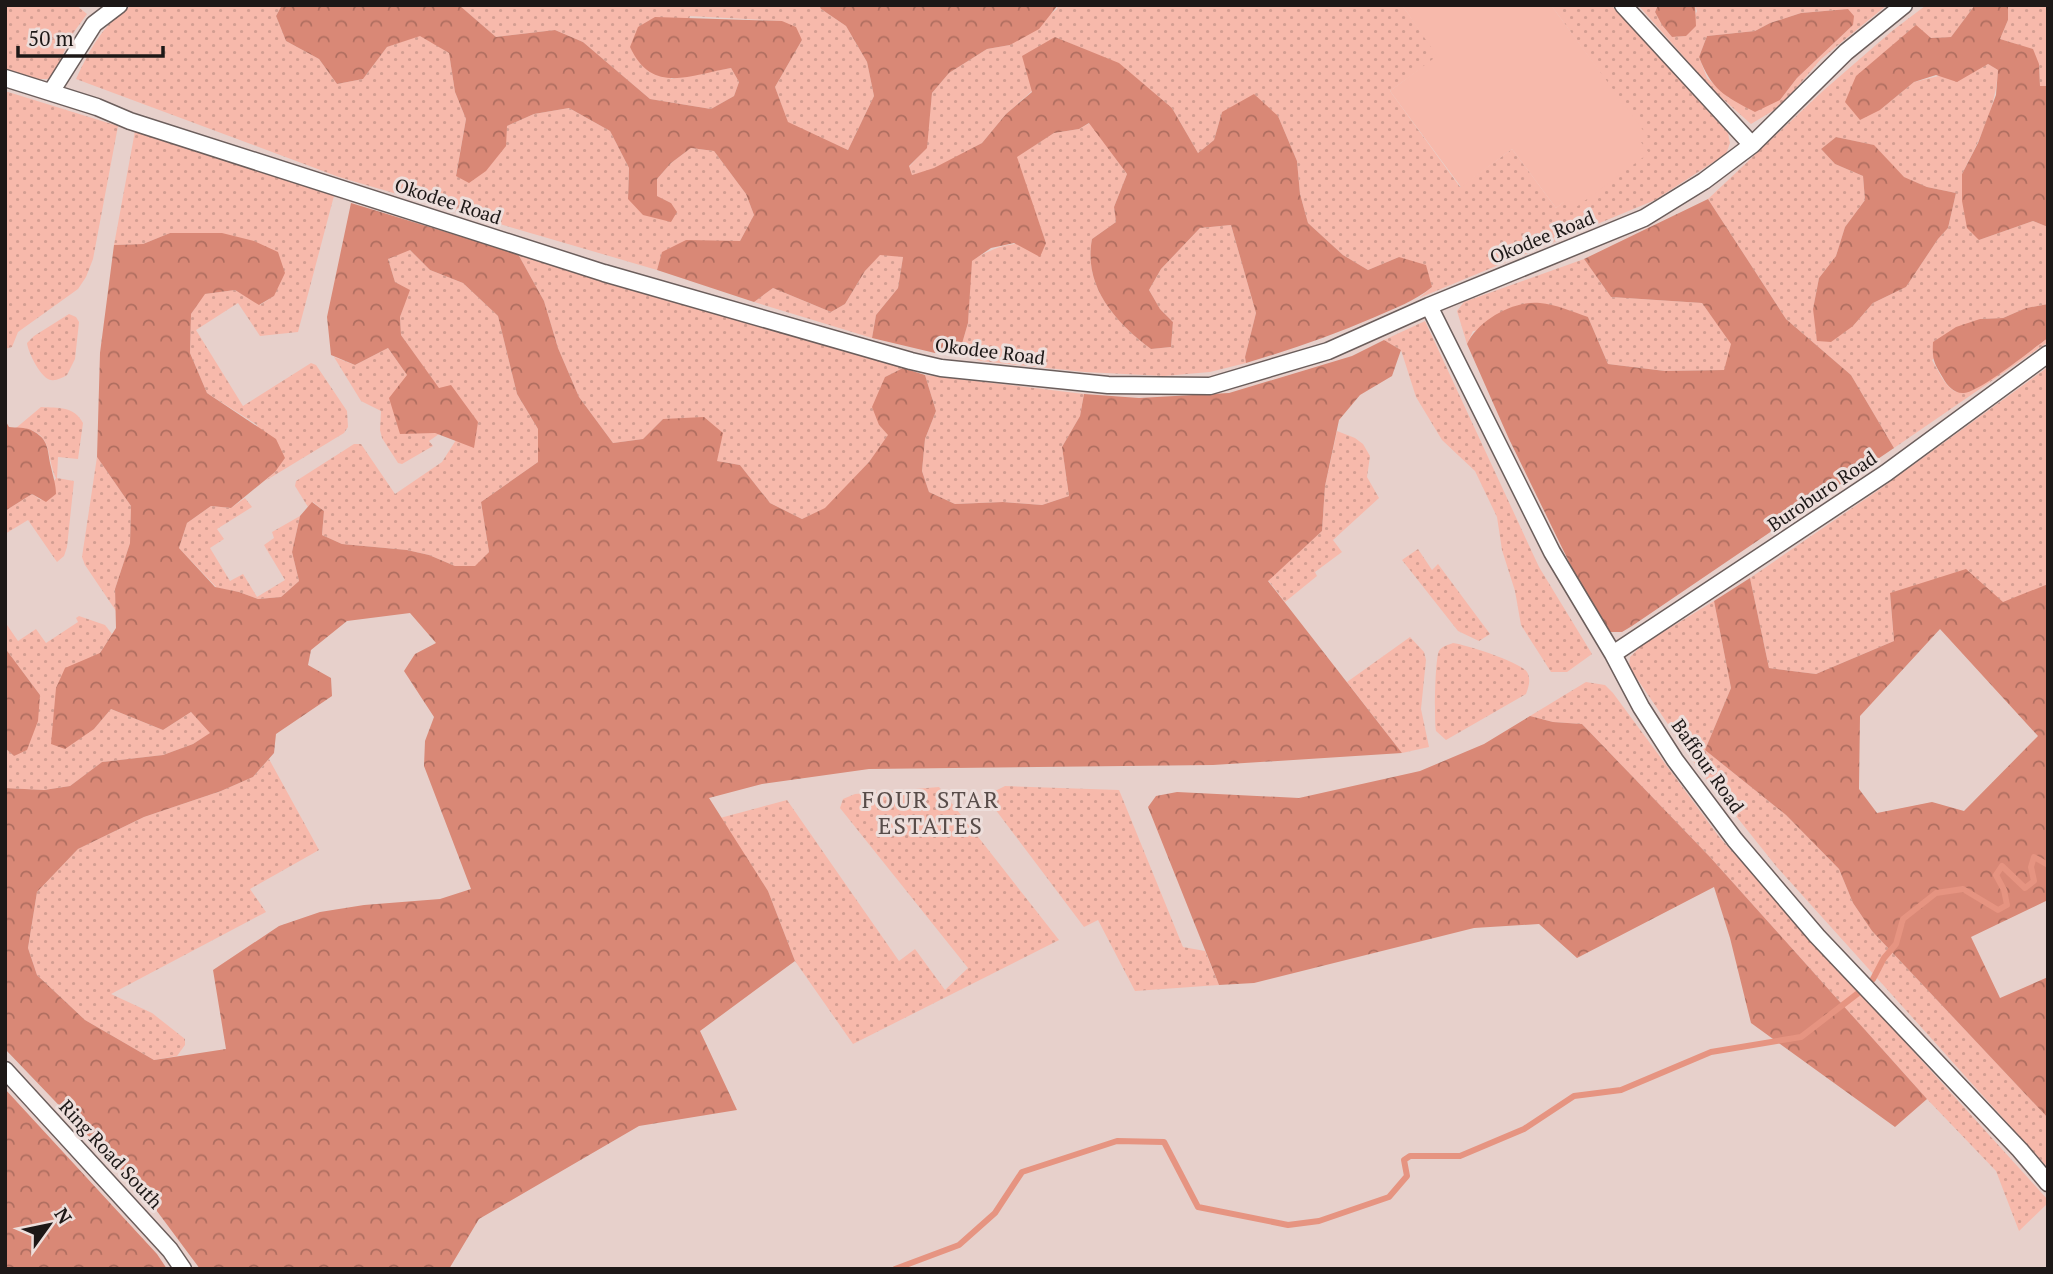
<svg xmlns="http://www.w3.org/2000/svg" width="2053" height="1274" font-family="'PT Serif',serif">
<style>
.built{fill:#e7d0cb}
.grass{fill:url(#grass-dots);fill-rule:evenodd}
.forest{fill:url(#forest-crowns);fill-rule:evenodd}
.pitch{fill:#f7b9ab}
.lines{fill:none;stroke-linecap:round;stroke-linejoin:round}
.stream{stroke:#e69481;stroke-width:6}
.minor-casing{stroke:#6b5e5c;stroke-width:19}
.minor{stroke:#fff;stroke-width:16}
.labels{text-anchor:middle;stroke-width:6;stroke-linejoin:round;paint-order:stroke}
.street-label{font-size:19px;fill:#1d1817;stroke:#eddedb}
.quarter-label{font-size:23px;letter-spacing:2px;fill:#584c49;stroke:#eddedb}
</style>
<defs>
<pattern id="grass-dots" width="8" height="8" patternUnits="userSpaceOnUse" patternTransform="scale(1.75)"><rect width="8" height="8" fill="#f7b9ab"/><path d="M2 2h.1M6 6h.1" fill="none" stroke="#d39e92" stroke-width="1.8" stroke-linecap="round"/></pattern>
<pattern id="forest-crowns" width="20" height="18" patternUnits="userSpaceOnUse" patternTransform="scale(1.75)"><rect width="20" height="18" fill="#d98876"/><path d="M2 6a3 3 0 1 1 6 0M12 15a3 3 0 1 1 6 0" fill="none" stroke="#af6e60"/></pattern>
</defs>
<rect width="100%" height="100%" fill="#eddedb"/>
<path class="built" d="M5 5H2048V1269H5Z"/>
<path class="grass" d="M5 5H76L87 14 71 36 54 75 49 79H32L5 69Z
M132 5H282L276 16 286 41 319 59 337 84 363 79 387 47 420 35 449 53 455 92 466 119 456 175 507 126 534 114 569 108 610 131 629 168 628 199 671 203 656 196 657 179 671 163 691 148 714 151 746 194 754 215 740 241H715L662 253 657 270 339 177 76 79C90 49 103 24 132 5Z
M459 5H819L821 9 846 26 867 62 874 96 848 150 788 123 775 87 802 40 782 21 690 16 671 79 731 68 739 82 734 96 711 109 650 99 583 42 555 30 496 37Z
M1058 5H1402L1438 56 1390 91 1460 187 1512 149 1556 208 1647 137 1551 5H1611L1728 133 1730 143 1726 154 1655 200 1419 298 1432 287 1399 257 1368 270 1343 255 1308 223 1300 194 1297 161 1278 116 1222 112 1214 140 1198 153 1172 108 1119 64 1055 37 1032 91 1006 114 982 143 934 169 912 175 909 167 926 148 932 93 949 73 987 49 1010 45 1057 9Z
M1638 5H1658L1655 12 1662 25 1672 37 1686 36 1697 11 1695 5H1887L1821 59 1781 106 1751 124 1715 92ZM1847 9 1853 25 1797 78 1780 100 1729 98 1707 78 1699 57 1707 36 1755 31 1770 23 1801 13Z
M1975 5 1951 37 1931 38 1916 26 1880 110 1914 82 1988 64 1998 70C1996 108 1979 141 1962 174L1979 240 2033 221 2048 227V304L2026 308 2003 318 1980 319 1932 360C1938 370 1944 385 1954 391 1972 400 2031 350 2048 338V342L1894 448 1851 375 1786 319 1708 199 1824 90 1892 31 1925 6ZM1836 137 1873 145 1903 177 1927 187 1956 193 1948 228 1938 239 1906 287 1873 303 1853 326 1813 309 1819 278 1836 256 1845 227 1865 200 1863 176 1835 164 1821 149Z
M2008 5H2048V86H2040L2039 64 2016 44 2000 39 2008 20Z
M5 91 118 126 93 259 86 277 78 289 18 332 12 347 5 349Z
M1090 123 1127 174 1114 207 1116 222 1092 239C1083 286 1115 322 1151 349L1171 347 1173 322 1160 309 1149 290 1161 269 1200 228 1231 225 1256 313 1245 357 1246 363 1210 372 1164 376 1085 372 981 361 959 354 968 323 971 261C1000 243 1013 243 1046 243L1016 157 1054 133 1079 129Z
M135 131 335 192 298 332 260 336 238 303 196 330 243 406 311 363 316 365 347 411 348 427 344 433 265 481 275 472 257 425 207 393 190 353 191 314 204 294 235 290 260 305 274 296 170 233 143 244 114 245Z
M409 249 430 270 463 283 498 316 517 394 538 429V462L481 502 489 552 475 567 455 566 429 555 407 550 342 544 322 535 324 511 313 502 308 507 295 486 296 481 354 444H361L395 494 442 462 456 440 473 447 439 389 401 335 400 317 409 290 395 282 388 259Z
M518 254 903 368 885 377 879 425 889 435 869 462 825 509 802 519 770 503 740 465 716 461 663 419 643 439 613 443 579 397 558 348 544 301Z
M880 254 903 257 898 288 876 315 872 338 754 302 773 288 831 312 845 304 865 271Z
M1584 259 1611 297 1702 303 1732 344 1724 370 1665 371 1608 364 1588 317 1473 331 1467 344 1457 311 1464 302Z
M69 314 76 317 79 322 75 359 67 375C62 378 56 381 51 380 41 379 28 352 27 343L34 336Z
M1425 321 1539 567 1592 654 1567 672H1551L1521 625 1515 591 1502 550 1497 517 1475 471 1442 440 1416 397 1401 350 1384 340Z
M388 348 407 375 435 433 439 434 429 441 433 446 402 464 398 463 382 438 380 430 381 411 361 401 334 357 355 365Z
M2048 367V584L2003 603 1890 594 1894 641 1816 674 1769 668 1750 578 1880 489Z
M925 375 1084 394 1080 416 1062 447 1069 496 1042 505 1003 502 955 504 929 492 922 471 925 439 936 411Z
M41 407C59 408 74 406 83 423L78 459 58 457 57 478 74 481 67 547 64 556 57 562 28 520 5 534V511L32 494 41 500 56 478C45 453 54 429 16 428Z
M1337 431 1355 438 1363 444 1370 456 1367 477 1379 498 1333 540 1342 552 1315 572 1317 576 1285 602 1268 580 1322 531 1325 486Z
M97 457 131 506 130 543 115 589 116 611 85 565 82 557Z
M245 498 252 507 217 529 224 539 210 548 230 581 243 574 257 597 285 580 264 545 274 538 272 532 300 516 292 552 299 581 281 597 258 599 239 592 217 588 179 548 187 523 211 506 231 508Z
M1418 549 1432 570 1438 564 1490 634 1479 641 1458 631 1402 560Z
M1714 601 1731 688 1705 750 1786 815 1839 869 1853 903 1872 931 2048 1118V1168L1776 866 1700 771 1629 667 1630 657 1642 645Z
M79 616 105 625 112 634 100 653 94 729 111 709 163 730 191 712 211 733 193 744 163 755 102 762 70 786 44 790 5 788V748L14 756 40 695 5 648V622L18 641 36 629 46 643 78 622 76 618Z
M1410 637 1424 652 1426 660 1421 709 1429 747 1402 753 1347 682Z
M1453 643C1467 645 1520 662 1527 672 1531 679 1529 686 1526 694L1446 740 1436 731C1434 720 1435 659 1439 651 1442 646 1448 645 1453 643Z
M1586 682 1605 685 1613 693 1720 838 2048 1200V1203L2019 1231 1996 1171 1927 1099 1710 857 1582 724 1553 722 1530 716Z
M269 759 319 850 250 889 266 912 111 994 152 1013 185 1039V1045L177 1056 154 1060 85 1020 37 975 28 948 37 892 78 849 144 817 221 791 253 777Z
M1005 786 1119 790 1183 947 1205 951 1219 985 1135 991 1098 920 1084 927 992 805 995 791Z
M939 787 1059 940 853 1044 795 961 768 891 720 818 787 800 899 961 915 949 945 990 968 968 840 808 843 799 855 794Z"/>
<path class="forest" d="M282 5H459L496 37 555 30 583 42 650 99 711 109 734 96 739 82 731 68C690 75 652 95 630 47L638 27 655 17 782 21 796 27 802 40 775 87 788 122 848 150 874 96 867 62 846 26 821 9 819 5H930L955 7 962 5H1058L1039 29 1010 45 987 49 949 73 932 93 927 148 909 166 912 175 934 168 982 143 1006 114 1032 92 1022 56 1055 37 1119 63 1172 108 1198 153 1214 140 1222 112 1254 94 1278 116 1297 161 1300 194 1308 223 1343 255 1368 270 1399 257 1426 265 1432 287C1415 301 1395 308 1375 317 1333 335 1290 350 1246 363L1245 357 1256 313 1231 225 1200 228 1161 269 1149 290 1160 309 1173 322 1171 347 1151 349C1115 322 1083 286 1092 239L1116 222 1114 207 1127 174 1089 123 1079 129 1054 133 1017 157 1046 243 1040 257 1014 243 991 248 972 261 968 323 959 354 935 353 872 338 876 315 898 288 903 257 880 255 865 271 845 304 831 312 773 288 754 302 657 270 662 252 686 240 740 241 754 215 746 194 714 151 691 148 671 163 657 179V196L671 203 677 212 671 222 643 215 628 199 629 168 610 131 569 108 534 114 507 126 506 146 486 171 469 183 456 176 466 119 455 92 449 53 420 36 387 47 363 79 337 84 319 59 286 41 276 16Z
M1658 5H1695L1696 26 1686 36 1672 37 1662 25 1655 12Z
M1975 5H2008V20L2000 39 2033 49 2039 64 2040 86H2048V227L2033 221 1979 240 1967 228 1962 201V174L1978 143 1996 95 1998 70 1988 64 1957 82 1936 75 1914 82 1880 110 1860 120 1845 102 1856 76 1916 25 1931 38 1951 37Z
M1848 9 1854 16 1853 25 1797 78 1780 100 1755 112C1724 96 1712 90 1699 57L1707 36 1755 31 1770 23 1801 13Z
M1836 137 1874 145 1904 177 1927 187 1956 193 1948 228 1938 239 1906 287 1873 303 1853 326 1831 342 1817 341 1813 309 1819 278 1836 256 1845 227 1865 200 1863 176 1835 164 1821 149Z
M1708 199 1786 319 1851 375 1894 448 1632 626 1622 632H1609L1591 607 1509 439 1467 344C1478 320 1514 300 1540 303 1555 304 1573 312 1588 317L1608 364 1665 371 1724 370 1731 344 1702 303 1611 297 1584 259Z
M351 203 518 254 544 301 558 348 579 397 613 443 643 439 663 419 704 417 723 433 717 461 740 465 770 503 802 519 825 508 869 462 888 435 879 425 872 407 885 377 903 368 925 375 936 411 925 439 922 471 929 492 955 504 1003 502 1042 505 1069 496 1062 447 1080 416 1084 394 1139 398 1229 393 1352 356 1384 340 1401 350 1392 376 1360 395 1339 420 1325 486 1322 531 1268 581 1402 753 1213 765 869 769 762 784 709 798 768 891 795 961 700 1031 737 1110 639 1126 479 1219 449 1269H200L145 1195 5 1049V788L44 790 70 786 102 762 163 755 193 744 210 733 191 712 163 730 111 709 94 729 65 749 51 744 56 688 65 668 100 653 116 628 115 589 130 543 131 506 97 457 100 353 114 245 143 244 170 233H222L254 241 278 252 285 273 274 296 259 305 235 290 205 294 191 314 190 353 207 393 276 439 285 458 275 472 231 508 211 506 187 523 179 548 215 587 239 592 258 599 281 597 299 581 292 552 300 516 312 502 324 511 322 535 342 544 407 550 429 555 455 566H475L489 552 481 502 538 462V429L517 394 498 316 463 283 430 270 410 250 388 259 395 282 410 290 400 317 401 335 439 388 451 385 478 422 474 448 435 433 400 434 389 398 407 375 388 348 355 365 331 355 327 317ZM410 613 436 643 415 654 404 671 434 717 425 741 424 766 471 889 440 899 364 905 320 912 279 926 213 970 226 1049 154 1060 85 1020 37 975 28 948 37 892 78 849 144 817 221 791 253 777 274 753 276 734 332 696 331 678 308 665 311 650 347 621Z
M2048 304V338C2031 350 1981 391 1964 393 1955 394 1947 386 1943 378 1934 363 1932 360 1933 342L1956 327 1980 319 2003 318 2026 308Z
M5 420 9 427C16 428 25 427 31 430 50 439 47 451 51 467 53 477 56 484 56 494L46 502 32 494 5 511Z
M1966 569 2003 602 2048 584V900L1971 937 2000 998 2048 977V1118L1872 931 1853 903 1839 869 1786 815 1705 750 1731 688 1714 601 1750 578 1769 668 1816 674 1894 641 1890 593ZM1940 629 2038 736 1964 811 1932 802 1877 813 1859 789 1860 716Z
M5 648 40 695 38 721 27 750 14 756 5 748Z
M1530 716 1553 722 1582 724 1710 857 1927 1099 1895 1127 1751 1023 1730 938 1714 887 1577 958 1539 924 1474 928 1254 983 1219 985 1148 807 1156 796 1177 792 1299 798 1420 771 1484 744Z
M5 1089 157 1254 167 1269H5Z"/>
<path class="pitch" d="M1402 5H1551L1648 137 1641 142 1649 153 1571 211 1564 202 1556 208 1512 149 1461 187 1390 91 1437 56Z"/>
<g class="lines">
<path class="stream" d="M1873 979 1884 958 1896 944 1903 919 1936 893 1963 889 1998 910 2007 905 2004 890 1996 875 2002 866 2025 888 2034 881 2031 867 2034 857 2048 865
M895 1269 959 1245 995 1213 1022 1172 1117 1141 1164 1142 1198 1207 1288 1225 1319 1221 1389 1197 1407 1176 1404 1160 1410 1156H1460L1524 1129 1574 1096 1621 1090 1711 1052 1801 1037 1857 994"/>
<defs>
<path id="minor" d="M1623 5 1752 145
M5 78 97 107 130 121 604 273 911 361 941 368 1108 385 1210 386 1328 351 1429 306 1644 218 1657 210 1704 181 1752 145 1846 52 1904 5
M51 92 94 24 119 5
M1429 306 1552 552 1613 654 1641 707 1675 760 1735 840 1817 936 2020 1150 2048 1183
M1613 654 1886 473 2048 354
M5 1070 170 1250 183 1269"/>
</defs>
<use href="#minor" class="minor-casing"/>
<use href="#minor" class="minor"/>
</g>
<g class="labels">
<g class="street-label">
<text transform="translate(448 201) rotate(18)" y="7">Okodee Road</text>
<text transform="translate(1542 237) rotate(-22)" y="7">Okodee Road</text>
<text transform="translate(990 351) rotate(7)" y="7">Okodee Road</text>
<text transform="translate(1822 491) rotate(-34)" y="7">Buroburo Road</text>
<text transform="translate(1708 766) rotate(55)" y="7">Baffour Road</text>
<text transform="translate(111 1154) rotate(47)" y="7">Ring Road South</text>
</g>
<g class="quarter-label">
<text x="931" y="808">FOUR STAR<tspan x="931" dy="26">ESTATES</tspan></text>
</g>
</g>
<rect width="2053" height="1274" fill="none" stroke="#1d1817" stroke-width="14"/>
<g transform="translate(49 1225) rotate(57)" stroke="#eddedb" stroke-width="5" paint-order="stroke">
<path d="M0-5L12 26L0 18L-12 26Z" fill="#1d1817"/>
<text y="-10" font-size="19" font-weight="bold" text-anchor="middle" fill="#1d1817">N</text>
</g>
<path d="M18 46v10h145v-10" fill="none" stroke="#1d1817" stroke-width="3.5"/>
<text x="28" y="46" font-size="21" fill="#1d1817" stroke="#eddedb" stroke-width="5" paint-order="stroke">50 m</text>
</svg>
